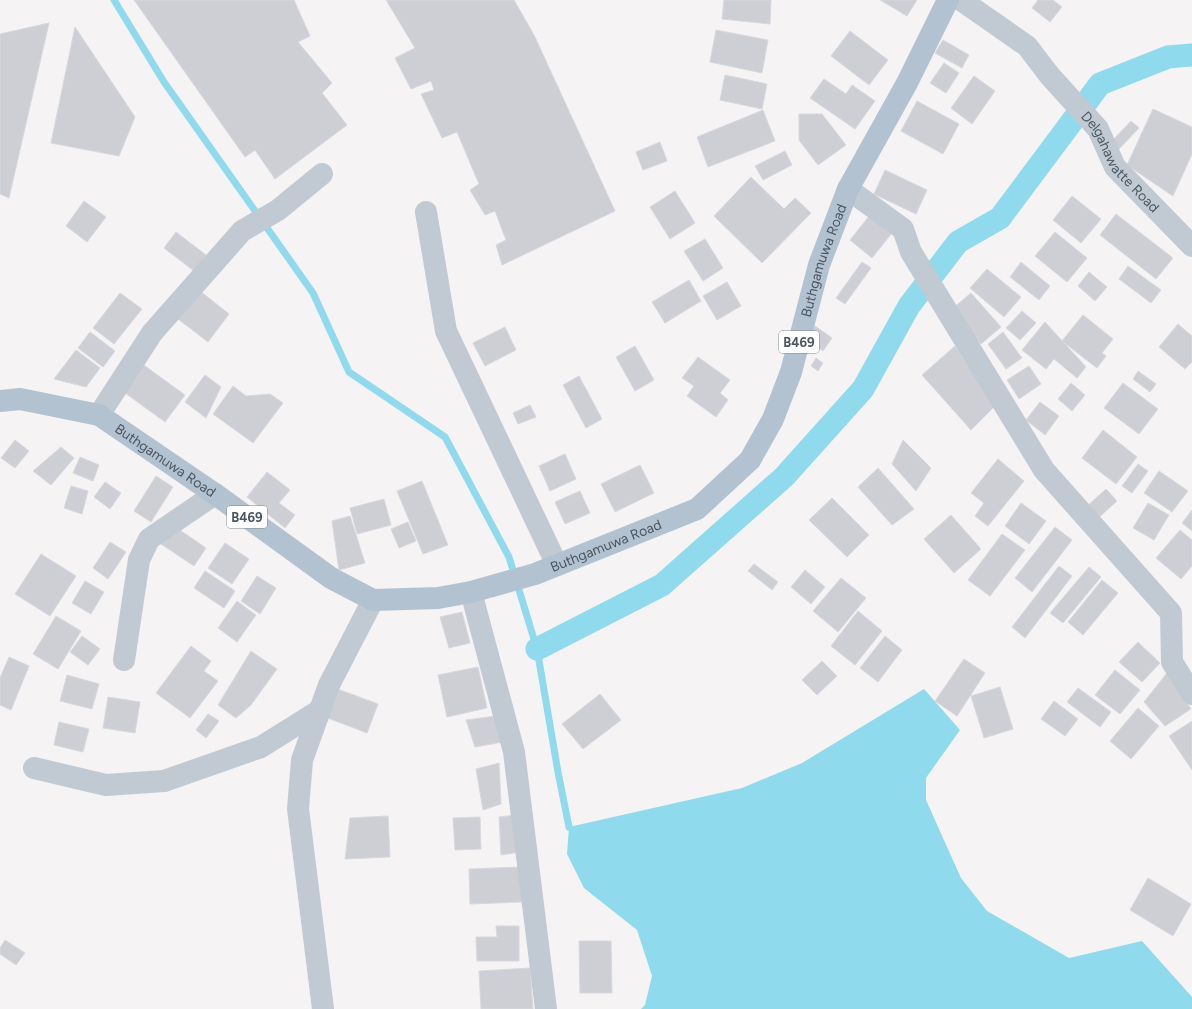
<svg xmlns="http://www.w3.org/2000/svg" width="1192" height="1009" font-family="Figtree,sans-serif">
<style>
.water{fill:#90daee}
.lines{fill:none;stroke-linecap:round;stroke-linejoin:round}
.stream{stroke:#90daee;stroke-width:7}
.canal{stroke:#90daee;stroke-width:23}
.building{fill:#cdcfd5;stroke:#d7d9de}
.minor{stroke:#c1cad2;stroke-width:22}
.major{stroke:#b3c2d1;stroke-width:22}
.labels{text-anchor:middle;stroke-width:3.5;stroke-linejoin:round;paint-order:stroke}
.shield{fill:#fff;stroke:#808990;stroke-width:1}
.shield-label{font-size:13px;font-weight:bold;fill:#4a5661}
.street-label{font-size:14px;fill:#4a5661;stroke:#fff}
</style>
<rect width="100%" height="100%" fill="#f5f3f3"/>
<path class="water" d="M924 689 960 730 926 778V800L961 878 987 911 1069 958 1142 941 1192 997V1009H641L645 1005 652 976 637 930 584 888 567 854 569 827 742 788 802 763Z"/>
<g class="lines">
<path class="stream" d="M114 0 164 82 313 293 349 372 445 437 509 557 537 649 558 772 569 827"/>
<path class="canal" d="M537 649 662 585 784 477 863 389 909 306 958 242 1000 218 1100 84 1168 57 1192 55"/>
</g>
<path class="building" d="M134 0H294L310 36 298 42 332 83 322 93 347 125 275 179 255 150 245 157Z
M386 0H514L534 35 615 211 502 265 496 245 506 240 495 211 485 215 470 190 479 184 457 132 442 138 421 94 434 90 431 81 411 89 395 58 415 48Z
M724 0H771L770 24 722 19Z
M880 0H917L907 16Z
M1038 0H1053L1062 7 1050 22 1032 8Z
M49 23 9 198 0 194V34Z
M75 27 135 117 119 156 51 143Z
M716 30 768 40 762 73 710 62Z
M850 31 888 60 869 85 831 56Z
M943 40 969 55 962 68 935 53Z
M944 63 959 73 946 93 930 83Z
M725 75 767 84 762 109 720 100Z
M974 76 995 91 972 124 951 108Z
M824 79 846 94 852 85 875 101 855 129 810 98Z
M917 101 959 124 943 154 901 131Z
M1153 109 1192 127V154L1173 196 1127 165Z
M763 110 775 141 708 167 697 137Z
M799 114H822L846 145 818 165 799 140Z
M1131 121 1139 128 1119 149 1111 142Z
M660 142 667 161 643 170 636 152Z
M785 151 792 165 763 180 755 166Z
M885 170 927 190 916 214 874 194Z
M751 177 784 209 795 198 811 213 762 263 714 216Z
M675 191 695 223 670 239 650 207Z
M1072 196 1101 219 1081 243 1053 220Z
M84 201 106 217 87 242 66 226Z
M1116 214 1173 258 1156 279 1100 235Z
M870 215 892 233 872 258 850 240Z
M176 232 206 255 194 271 164 248Z
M1055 232 1087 258 1067 282 1035 256Z
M705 239 723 268 703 281 684 251Z
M862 262 871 268 845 304 836 298Z
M1021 262 1050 286 1039 300 1010 277Z
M1128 266 1161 290 1151 303 1119 279Z
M987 269 1021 297 1004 317 970 288Z
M1089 272 1107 287 1095 301 1078 286Z
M689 280 701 301 665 323 652 302Z
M727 282 741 306 717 320 703 296Z
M200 291 229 314 208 342 178 319Z
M120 293 142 309 114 344 93 328Z
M971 293 1001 327 981 344 951 310Z
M1022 311 1036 323 1020 340 1006 328Z
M1083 315 1113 339 1102 353 1106 356 1097 368 1062 341Z
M1045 322 1086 367 1077 378 1054 359 1046 369 1022 350Z
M1178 324 1192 336V362L1185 369 1159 347Z
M815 326 832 338 823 351 806 338Z
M505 327 516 350 485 366 473 343Z
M90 332 115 351 103 367 78 348Z
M1003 332 1022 358 1006 369 988 344Z
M635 346 654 380 635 391 616 357Z
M955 346 995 406 971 430 922 375Z
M76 350 100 368 86 387 54 379Z
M698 357 730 380 720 393 728 400 716 417 687 396 694 386 682 378Z
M816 358 823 363 818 371 811 366Z
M141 363 185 395 165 422 121 390Z
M1029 366 1041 384 1019 399 1007 380Z
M1138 371 1156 384 1150 392 1133 379Z
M205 375 221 387 206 418 185 402Z
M579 376 602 419 586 428 563 385Z
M1071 383 1085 395 1072 411 1058 399Z
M1123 383 1158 409 1139 434 1104 408Z
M233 386 246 396 270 394 283 403 253 443 213 414Z
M1040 402 1059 416 1045 435 1026 420Z
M530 405 536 417 518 424 513 413Z
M1103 430 1137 457 1116 484 1082 458Z
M15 440 29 451 15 468 1 458Z
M903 440 931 468 916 491 892 464Z
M61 447 74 458 51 485 33 471Z
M565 454 576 479 550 491 539 466Z
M80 457 99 465 93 481 73 473Z
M998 459 1024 481 988 526 975 516 984 503 971 493Z
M1138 464 1148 471 1132 493 1122 486Z
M640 465 654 493 615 512 601 484Z
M878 468 914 509 892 525 858 487Z
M1159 471 1188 491 1172 512 1144 493Z
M267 472 290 490 279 503 295 515 285 528 247 497Z
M156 476 173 487 151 522 134 511Z
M422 481 448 545 423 554 397 491Z
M105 482 121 493 110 509 94 497Z
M71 486 88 491 82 514 64 508Z
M1106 489 1117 501 1095 521 1084 509Z
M580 491 590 513 565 524 555 502Z
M832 498 869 535 847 557 809 520Z
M384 499 391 525 357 534 350 508Z
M1021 503 1046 521 1029 544 1005 526Z
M1148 503 1169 515 1154 540 1133 528Z
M1192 510V531L1182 523Z
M951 515 981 549 954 573 924 539Z
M350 516 365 563 339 570 332 521Z
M408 522 416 541 399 548 391 529Z
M174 526 206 548 194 566 161 544Z
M1055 527 1072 540 1032 592 1015 578Z
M1180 530 1192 540V566L1181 579 1156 558Z
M1002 534 1025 550 990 596 968 580Z
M110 542 126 552 108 579 93 568Z
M225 543 249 559 232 584 208 568Z
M41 554 76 576 50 616 15 594Z
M754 564 778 582 772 590 748 571Z
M1059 566 1072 576 1025 638 1012 627Z
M1089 567 1101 577 1063 623 1050 613Z
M805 570 825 587 811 604 791 587Z
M205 571 235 591 224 608 194 588Z
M257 576 276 588 260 614 241 601Z
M841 578 866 598 838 632 813 611Z
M1102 580 1118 593 1083 635 1068 622Z
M85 581 104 592 91 614 72 603Z
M237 601 256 615 237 642 218 628Z
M858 611 882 631 855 665 831 646Z
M462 612 470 643 449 648 440 617Z
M56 616 81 631 58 669 33 654Z
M82 636 100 649 88 665 70 652Z
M885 636 902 650 878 682 860 668Z
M1138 642 1160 663 1142 682 1119 662Z
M191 646 211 661 204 671 218 681 190 718 156 693Z
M251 651 277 669 251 705 236 718 218 705Z
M9 657 29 666 11 710 0 705V678Z
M964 659 985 673 957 716 935 701Z
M822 661 837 676 817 695 802 680Z
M478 667 487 708 447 717 438 675Z
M1115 670 1140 690 1120 714 1095 695Z
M1167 673 1191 709 1165 726 1144 702Z
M67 675 99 684 92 709 60 701Z
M1000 687 1013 729 984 738 971 696Z
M335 688 378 704 367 733 325 717Z
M1078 688 1111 712 1100 727 1067 702Z
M600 694 621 720 583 749 562 724Z
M108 697 140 702 135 733 103 728Z
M1054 701 1078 719 1065 736 1041 719Z
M1138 708 1159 726 1131 759 1110 741Z
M208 714 219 721 206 738 196 730Z
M496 716 503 742 475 747 466 720Z
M1192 721V770L1169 736Z
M59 722 89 729 83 752 54 745Z
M499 763 501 804 483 810 476 769Z
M515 815 526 851 501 855 499 817Z
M388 816 390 857 345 859 350 818Z
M480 817 481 849 455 850 453 818Z
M520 867 522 902 470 904 469 869Z
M1148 878 1191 904 1173 936 1130 910Z
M496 926H519V961H477L476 937H497Z
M5 940 25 953 16 965 0 954V948Z
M579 941H611L612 993H580Z
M530 968 533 1009H481L479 971Z"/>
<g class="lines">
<g class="minor">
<path id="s1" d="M961 0 1027 46 1050 76 1098 129 1115 167 1192 246"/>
<path d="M848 189 903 229 911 252 1044 470 1171 613 1172 662 1192 694"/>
<path d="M426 212 446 331 557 565"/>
<path d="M99 415 152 333 242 231 278 210 322 174"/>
<path d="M471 592 514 752 546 1009"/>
<path d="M124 660 139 560 149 539 215 494"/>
<path d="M34 768 106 785 164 781 261 747 320 710"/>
<path d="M323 1009 298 809 302 760 329 685 373 600"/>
</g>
<path class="major" id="s2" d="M0 401 20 399 99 415 215 494 331 578 373 600 438 598 471 592 535 574 697 509 750 460 773 419 791 372 819 265 848 189 907 83 948 0"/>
</g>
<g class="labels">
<g class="shield">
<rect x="779" y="331" width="40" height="22" rx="3"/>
<rect x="227" y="506" width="40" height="22" rx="3"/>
</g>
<g class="shield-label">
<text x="799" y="347">B469</text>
<text x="247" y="522">B469</text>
</g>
<g class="street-label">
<text dy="5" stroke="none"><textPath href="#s1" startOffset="230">Delgahawatte Road</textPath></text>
<text dy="5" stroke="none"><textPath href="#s2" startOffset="1057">Buthgamuwa Road</textPath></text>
<text dy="5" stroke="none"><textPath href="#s2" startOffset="181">Buthgamuwa Road</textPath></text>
<text dy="5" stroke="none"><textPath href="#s2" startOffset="673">Buthgamuwa Road</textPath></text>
</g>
</g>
</svg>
